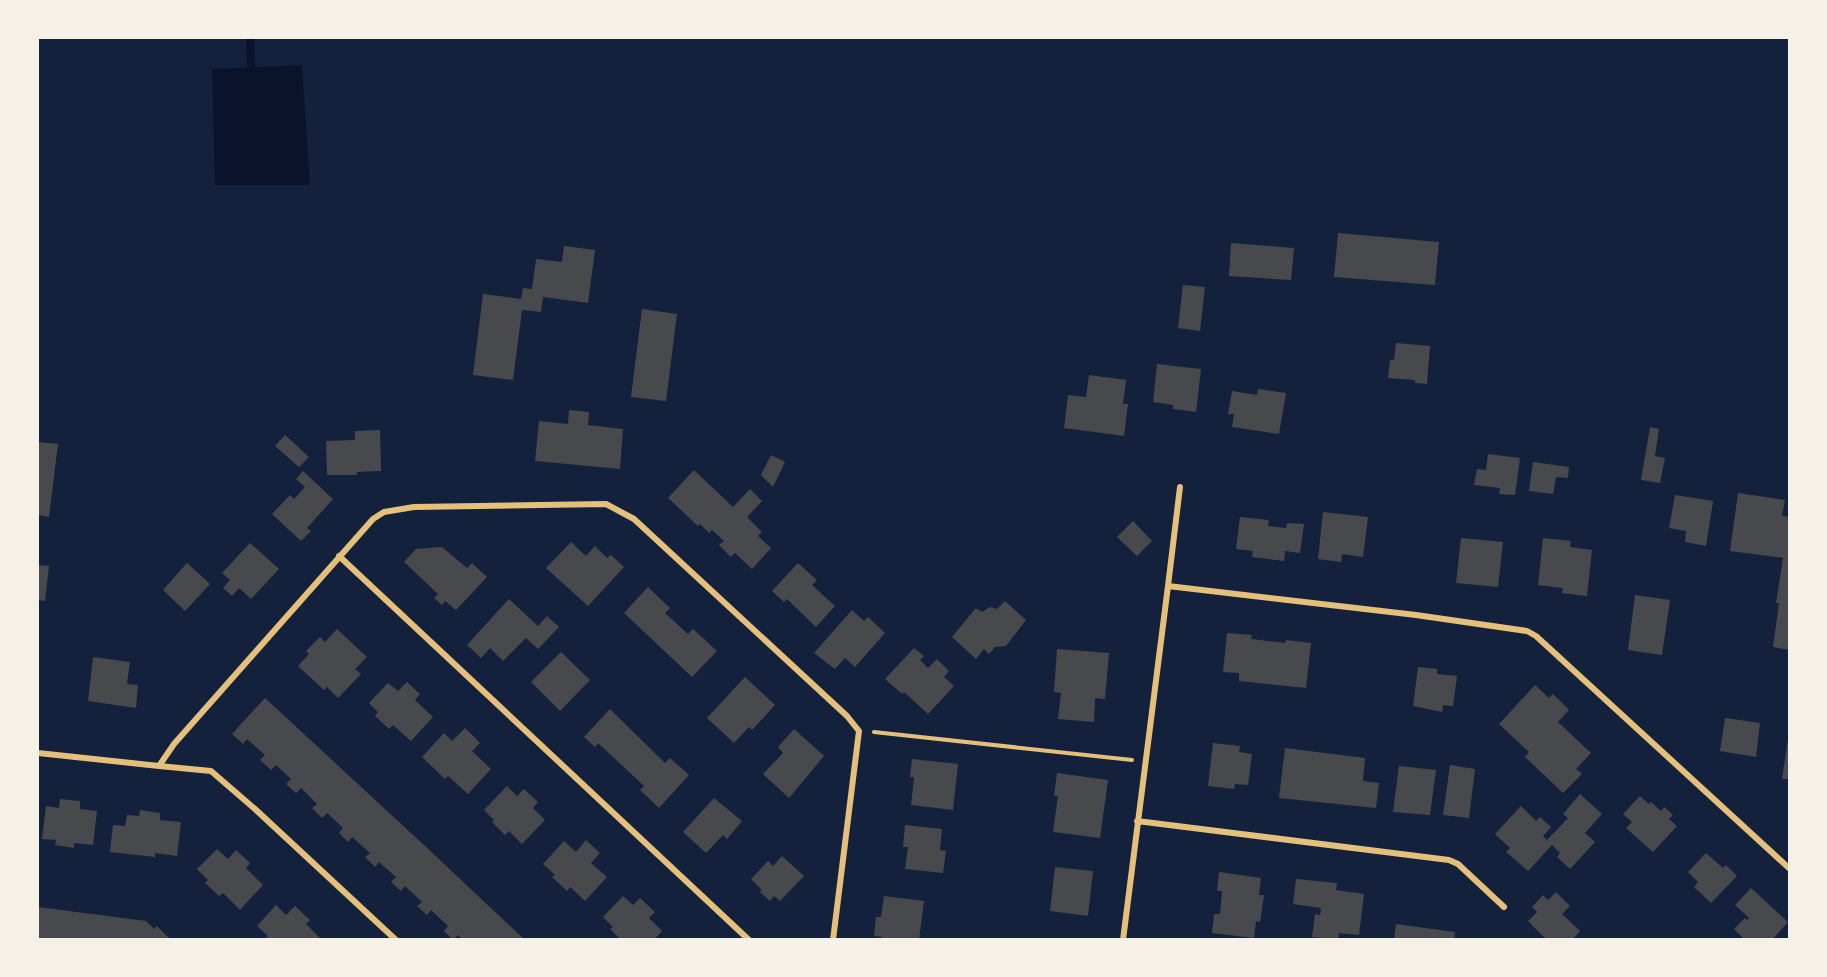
<svg xmlns="http://www.w3.org/2000/svg" width="1827" height="977" font-family="Commissioner,sans-serif">
<style>
.water{fill:#0b132b}
.lines{fill:none;stroke-linecap:round;stroke-linejoin:round}
.stream{stroke:#0b132b;stroke-width:8}
.building{fill:#48494c}
.path{stroke:#e5c07b;stroke-width:4}
.minor{stroke:#e5c07b;stroke-width:6}
</style>
<rect width="100%" height="100%" fill="#14213d"/>
<path class="water" d="M302 65 310 185H215L212 69Z"/>
<g class="lines">
<path class="stream" d="M250 38 251 68"/>
</g>
<path class="building" d="M1338 233 1439 242 1435 285 1334 277Z
M1231 243 1294 248 1291 280 1229 276Z
M564 246 595 250 588 303 543 297 541 312 522 310 513 380 473 375 483 294 521 299 523 288 532 289 536 259 562 262Z
M1183 285 1205 287 1200 331 1178 328Z
M642 309 677 314 666 401 631 397Z
M1396 343 1430 346 1427 384 1415 383V380L1388 378 1390 360H1394Z
M1157 364 1201 369 1196 412 1173 409V405L1153 402Z
M1089 375 1126 380 1123 404H1128L1124 436 1064 428 1068 395 1086 397Z
M1258 389 1286 393 1279 434 1232 427 1234 414H1228L1232 391 1257 395Z
M569 410 589 412 588 425 623 429 620 469 535 461 539 421 568 424Z
M1650 427 1659 429 1655 456 1665 458 1660 483 1641 480Z
M380 430 381 471 357 472V475H327L326 441 355 440V431Z
M285 435 309 457 299 467 275 446Z
M38 442 58 444 49 517 38 515Z
M1488 454 1520 458 1515 495 1499 494 1500 488 1474 485 1477 469 1486 470Z
M771 455 785 462 773 487 761 475Z
M1533 462 1569 467 1568 478 1556 477 1553 494 1529 491Z
M694 470 733 507 750 489 762 501 747 517 762 532 758 536 771 548 752 569 735 553 731 557 719 545 724 541 712 530 709 533 700 524 698 526 668 498Z
M303 471 333 499 307 528 311 531 301 541 272 514 290 495 294 499 305 487 296 479Z
M1738 493 1785 500 1782 516 1790 517V650L1773 647 1779 603H1776L1783 558 1730 551Z
M1675 495 1713 501 1706 546 1685 542 1686 531 1669 528Z
M1323 512 1368 517 1363 557 1342 554 1341 562 1318 559Z
M1240 517 1269 520 1268 526 1286 528 1287 523 1304 524 1300 553 1285 551 1284 561 1252 557 1253 551 1236 549Z
M1133 521 1152 541 1137 556 1117 537Z
M1461 538 1503 542 1498 587 1456 583Z
M1543 538 1571 541 1570 547 1592 550 1587 596 1562 593 1563 588 1538 585Z
M571 542 586 556 595 546 607 558 611 555 624 567 588 606 546 568Z
M250 543 279 569 251 599 239 588 232 596 223 588 230 580 222 573Z
M442 547 467 568 472 563 487 577 456 610 445 601 442 605 434 598 438 594 404 562 416 549Z
M187 563 210 584 185 611 163 590Z
M798 563 817 580 812 585 835 606 816 627 787 599 784 602 772 591Z
M38 565 49 566 45 601 38 600Z
M648 587 670 608 665 613 688 634 693 629 717 651 692 677 624 613Z
M1635 595 1670 600 1662 655 1628 650Z
M509 599 538 626 547 616 559 627 538 649 526 638 503 661 490 648 481 658 467 645Z
M1005 601 1026 620 1006 646 995 647 989 654 984 649 976 659 952 637 975 609H978L982 612 990 607 997 609Z
M852 610 864 621 868 617 885 633 855 667 845 658 835 669 814 653Z
M337 629 367 657 355 669 361 674 338 698 327 687 324 690 298 666 309 654 306 651 320 637 325 642Z
M1227 633 1252 635 1251 639 1285 643 1286 640 1311 643 1306 688 1239 681V673L1223 672Z
M914 648 924 656 920 660 928 668 937 659 949 671 944 677 954 686 928 714 904 692 902 694 885 679Z
M1057 649 1109 653 1105 699 1095 698 1094 722 1058 719 1061 693 1054 692Z
M561 652 590 680 560 711 531 682Z
M93 657 130 662 127 684 138 685 136 708 88 701Z
M1418 667 1437 669V674L1457 676 1453 706 1443 705 1442 712 1413 706Z
M745 677 775 705 752 730 749 727 734 743 707 718Z
M407 682 420 694 415 700 433 717 411 741 393 725 389 729 375 716 378 712 369 703 388 683 398 691Z
M1535 685 1549 698 1553 694 1569 710 1558 722 1591 753 1576 769 1582 774 1563 793 1525 757 1529 752 1499 724Z
M265 698 425 846 525 940H463L458 935 453 940 444 931 448 926 431 910 427 915 417 906 422 902 405 886 401 891 391 882 396 877 379 862 375 867 365 857 370 853 352 837 348 842 339 833 343 828 327 813 322 818 312 808 317 804 301 788 296 793 286 784 291 779 276 765 271 770 260 760 265 755 247 739 243 744 232 734Z
M610 709 665 763 670 758 689 775 659 808 640 790 644 786 598 743 595 747 584 737Z
M1725 718 1760 723 1756 757 1720 751Z
M465 728 480 743 472 751 491 769 468 794 448 776 445 779 422 757 444 733 452 741Z
M794 729 824 756 789 798 763 774 783 753 778 747Z
M1788 739H1790V779H1782Z
M1213 743 1240 746 1239 752 1252 754 1248 785 1235 784 1234 789 1208 786Z
M1285 748 1365 758 1363 781 1379 783 1376 808 1279 798Z
M912 759 958 764 953 810 911 805 914 777H910Z
M1450 765 1475 769 1469 818 1443 815Z
M1399 766 1436 770 1430 815 1393 812Z
M1057 773 1108 780 1100 838 1053 832 1058 796H1054Z
M507 786 517 796 524 789 538 802 533 808 545 820 522 844 509 831 505 835 492 822 494 820 484 810Z
M1580 794 1602 814 1585 833 1595 842 1570 869 1557 857 1560 853 1552 845 1528 871 1506 852 1510 848 1495 834 1521 806 1536 821 1540 817 1551 827 1543 836 1547 840 1568 818 1563 814Z
M1640 796 1649 804 1651 802 1661 811 1664 807 1673 815 1669 819 1677 826 1653 852 1626 828 1632 822 1623 814Z
M714 798 742 821 727 839 723 835 706 853 683 832Z
M60 799 80 801V809L97 811 93 845 74 843V848L55 845 56 840 42 839 46 806 59 808Z
M140 810 160 813V820L181 822 177 856 155 853V857L110 852 113 825 125 826 127 815 139 816Z
M905 825 942 829 940 850 946 851 943 873 905 869 908 847H903Z
M586 840 600 853 591 863 607 877 585 901 570 887 567 891 552 877 555 875 543 864 564 841 576 852Z
M217 849 228 859 236 850 250 863 246 868 263 885 240 910 223 893 219 896 205 883 208 880 197 869Z
M1706 853 1723 868 1726 865 1737 876 1711 903 1694 887 1698 882 1688 872Z
M782 856 804 876 780 901 774 896 770 901 760 892 762 890 751 879 768 861 773 866Z
M1055 867 1093 871 1088 916 1050 911Z
M1219 872 1261 878 1259 895H1264L1260 922 1256 921 1254 938 1212 933 1214 914H1220L1222 891H1217Z
M1296 879 1337 883 1336 890 1364 894 1359 935 1339 933 1338 940 1312 937 1315 914 1320 915 1321 908 1293 904Z
M1751 888 1788 922 1772 940H1745L1734 929 1745 918 1747 920 1749 918 1735 905Z
M1556 892 1570 906 1562 914 1580 931 1572 940H1547L1528 921 1537 912 1532 907 1543 895 1548 900Z
M623 896 633 905 640 898 655 912 649 918 662 931 654 940H621L610 929 613 927 603 917Z
M884 896 924 901 919 940H882V937L874 936 876 917H881Z
M276 905 286 915 295 906 310 920 306 924 322 940H264L268 936 257 926Z
M38 907 146 921 154 929 157 926 171 940H38Z
M1396 924 1455 932 1454 940H1394Z"/>
<g class="lines">
<path class="path" d="M874 732 1132 760"/>
<path class="minor" d="M339 556 749 940
M1168 586 1180 487
M38 753 159 766 174 744 373 519 384 512 414 507 606 504 634 519 847 716 859 731 833 940
M159 766 211 771 255 809 396 940
M1137 821 1449 860 1458 864 1504 907
M1123 940 1168 586 1416 615 1527 631 1536 636 1790 869"/>
</g>
<rect width="1827" height="977" fill="none" stroke="#f6f1e7" stroke-width="78"/>
</svg>
